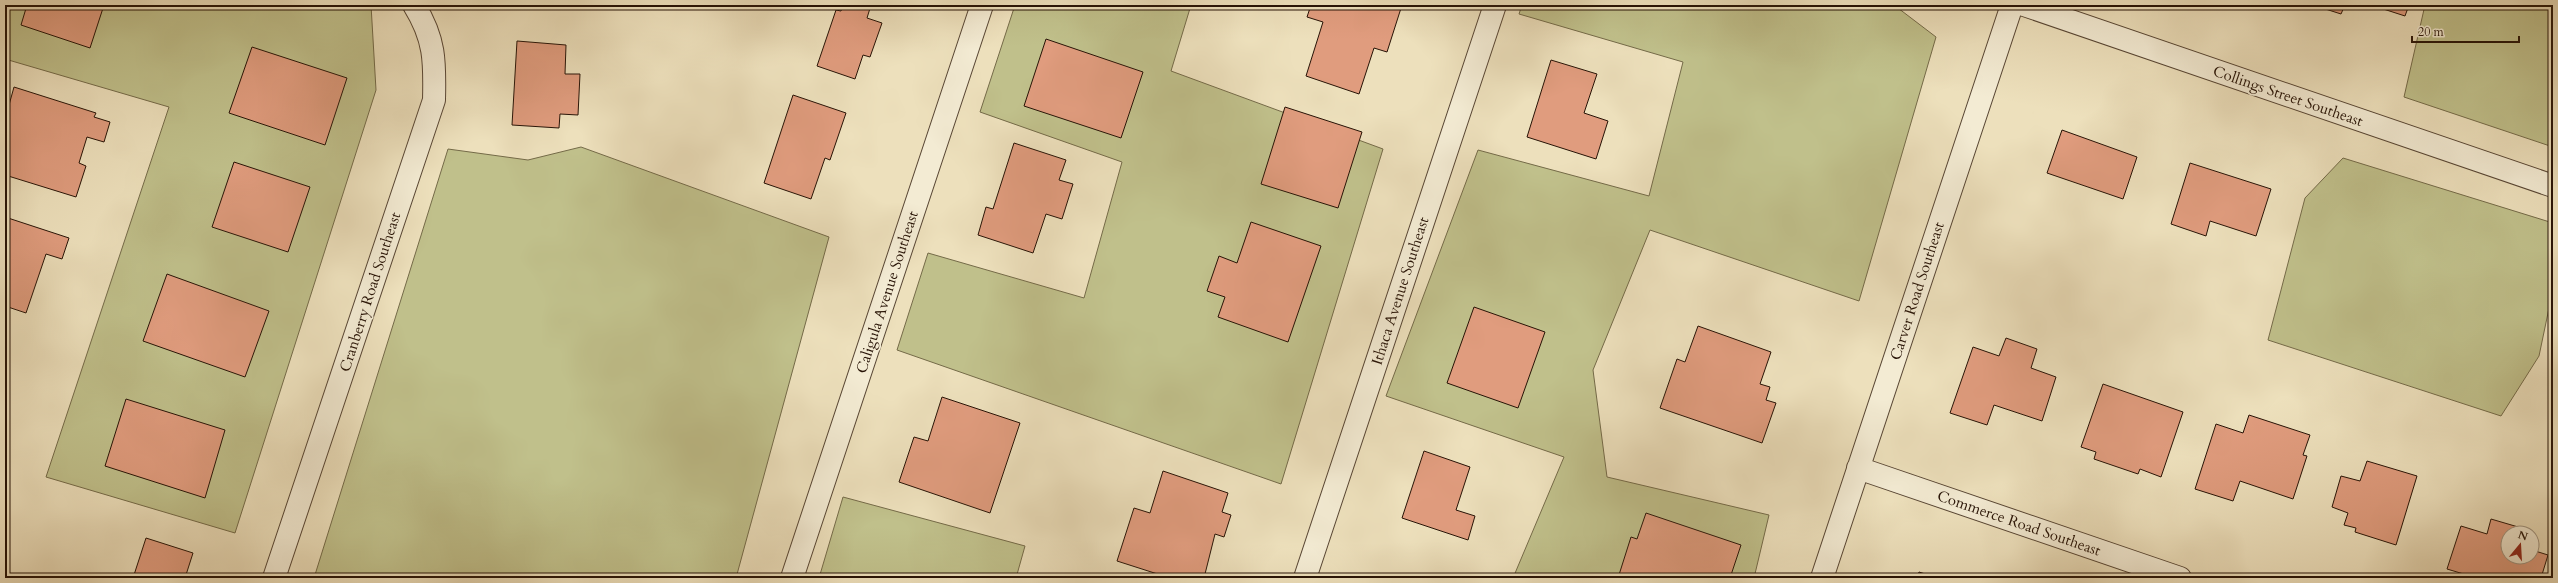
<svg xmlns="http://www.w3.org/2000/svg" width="2558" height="583" font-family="Cardo,serif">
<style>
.green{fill:#c0c08b;stroke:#746a48}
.building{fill:#e09c7e;stroke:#271306}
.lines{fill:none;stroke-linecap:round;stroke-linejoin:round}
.street-casing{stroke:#584634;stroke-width:24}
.street{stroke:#f3ebd3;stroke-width:22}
.labels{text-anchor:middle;stroke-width:3.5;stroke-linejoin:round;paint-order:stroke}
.street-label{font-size:15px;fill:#271306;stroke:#f3ebd3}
</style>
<rect width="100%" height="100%" fill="#ede0bc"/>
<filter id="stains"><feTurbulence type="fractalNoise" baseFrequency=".005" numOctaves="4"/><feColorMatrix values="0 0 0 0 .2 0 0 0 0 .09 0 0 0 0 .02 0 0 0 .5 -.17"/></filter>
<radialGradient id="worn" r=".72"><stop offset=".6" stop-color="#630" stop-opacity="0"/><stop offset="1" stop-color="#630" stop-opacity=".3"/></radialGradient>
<path class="green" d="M5 5H371L376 90 235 533 46 477 169 107 5 59Z
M1015 5H1191L1171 71 1383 149 1281 484 897 350 928 253 1084 298 1122 162 980 112Z
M1522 5H1894L1936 37 1859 301 1650 230 1593 370 1607 477 1769 515 1754 578H1513L1564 457 1386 396 1478 150 1649 196 1683 62 1519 14Z
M2425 5H2553V147L2404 97Z
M581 147 829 237 736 578H314L448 149 528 160Z
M2343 158 2553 223V289L2539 356 2501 416 2268 340 2305 198Z
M843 497 1025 546 1016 578H819Z"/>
<path class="building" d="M27 5H104L90 48 21 25Z
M843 5H871L867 18 882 23 870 57 863 55 855 79 817 66 836 10 841 11Z
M1311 5H1402L1387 52 1374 48 1359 94 1306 76 1323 22 1307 17Z
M2313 5H2345L2341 14Z
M2371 5H2409L2405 16Z
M1046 39 1143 72 1121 138 1024 106Z
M517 41 566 45 565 74H580L578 115 560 114 559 128 512 125Z
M252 47 347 78 325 145 229 113Z
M1551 60 1597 74 1584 113 1608 121 1596 159 1527 137Z
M14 87 96 113 94 117 110 122 104 142 87 137 79 163 86 166 76 197 5 175V103L9 105Z
M793 95 846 113 830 160 825 158 811 199 764 183Z
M1285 107 1362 132 1338 208 1261 184Z
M2062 130 2137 157 2123 199 2047 173Z
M1014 143 1066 160 1059 180 1073 184 1062 219 1046 214 1033 253 978 235 986 207 993 209Z
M234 162 310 187 288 252 212 227Z
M2190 163 2271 189 2256 236 2210 221 2206 236 2171 224Z
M5 217 69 238 62 259 46 254 26 313 5 306Z
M1251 222 1321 246 1288 342 1218 317 1225 297 1207 291 1219 256 1237 263Z
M167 274 269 311 245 377 143 341Z
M1474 307 1545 332 1518 408 1447 383Z
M1698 326 1771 352 1760 384 1770 387 1766 400 1776 403 1762 443 1660 408 1677 359 1685 362Z
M2006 338 2037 349 2031 368 2056 377 2042 421 1994 405 1987 425 1950 413 1973 347 1999 356Z
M2103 384 2183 412 2161 477 2140 469 2138 474 2094 459 2096 452 2081 447Z
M942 397 1020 423 990 513 899 482 914 437 928 441Z
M126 399 225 430 205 498 105 466Z
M2249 415 2310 435 2303 455 2307 456 2293 499 2240 481 2233 501 2195 489 2216 424 2243 433Z
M1424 451 1470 467 1456 510 1475 516 1468 540 1402 518Z
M2367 461 2417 476 2396 545 2355 532 2356 528 2344 525 2348 513 2332 507 2341 476 2360 481Z
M1163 471 1228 493 1222 512 1231 515 1224 537 1215 534 1204 578H1170L1117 561 1134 508 1150 513Z
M1646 513 1741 545 1730 578H1618L1631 537 1637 539Z
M2491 519 2525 529 2524 533H2508V557H2532V550L2548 555 2541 578H2477L2447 569 2461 526 2487 534Z
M146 538 193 553 185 578H133Z
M1919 572 1938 578H1917Z"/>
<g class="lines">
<defs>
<path id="street" d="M2024 5 2553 186
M1858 468 2180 578
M274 578 434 100C435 61 435 39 414 5
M792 578 982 5
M1305 578 1495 5
M1822 578 2012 5"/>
</defs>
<use href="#street" class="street-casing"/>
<use href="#street" class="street"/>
</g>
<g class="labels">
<g class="street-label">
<text transform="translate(2288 96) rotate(19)" y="5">Collings Street Southeast</text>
<text transform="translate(1400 291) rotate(-72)" y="5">Ithaca Avenue Southeast</text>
<text transform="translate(1917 291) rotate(-72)" y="5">Carver Road Southeast</text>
<text transform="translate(370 292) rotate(-72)" y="5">Cranberry Road Southeast</text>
<text transform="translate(887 292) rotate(-72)" y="5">Caligula Avenue Southeast</text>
<text transform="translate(2019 523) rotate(19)" y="5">Commerce Road Southeast</text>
</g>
</g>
<rect width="2558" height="583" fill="none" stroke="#ede0bc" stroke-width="20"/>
<rect x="6" y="6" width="2546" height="571" fill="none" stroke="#271306" stroke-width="2"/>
<rect x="10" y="10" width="2538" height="563" fill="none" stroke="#271306"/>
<g transform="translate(2520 545) rotate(18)"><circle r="19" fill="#f3ebd3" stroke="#a19581"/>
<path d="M0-3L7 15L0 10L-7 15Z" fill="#8f2418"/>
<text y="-6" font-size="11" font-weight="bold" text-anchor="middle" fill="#271306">N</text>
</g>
<path d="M2412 36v6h107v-6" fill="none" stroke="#271306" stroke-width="2"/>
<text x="2418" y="36" font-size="12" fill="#271306" stroke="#f3ebd3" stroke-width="3" paint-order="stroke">20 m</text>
<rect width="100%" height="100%" filter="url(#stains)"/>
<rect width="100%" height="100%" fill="url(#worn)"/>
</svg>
